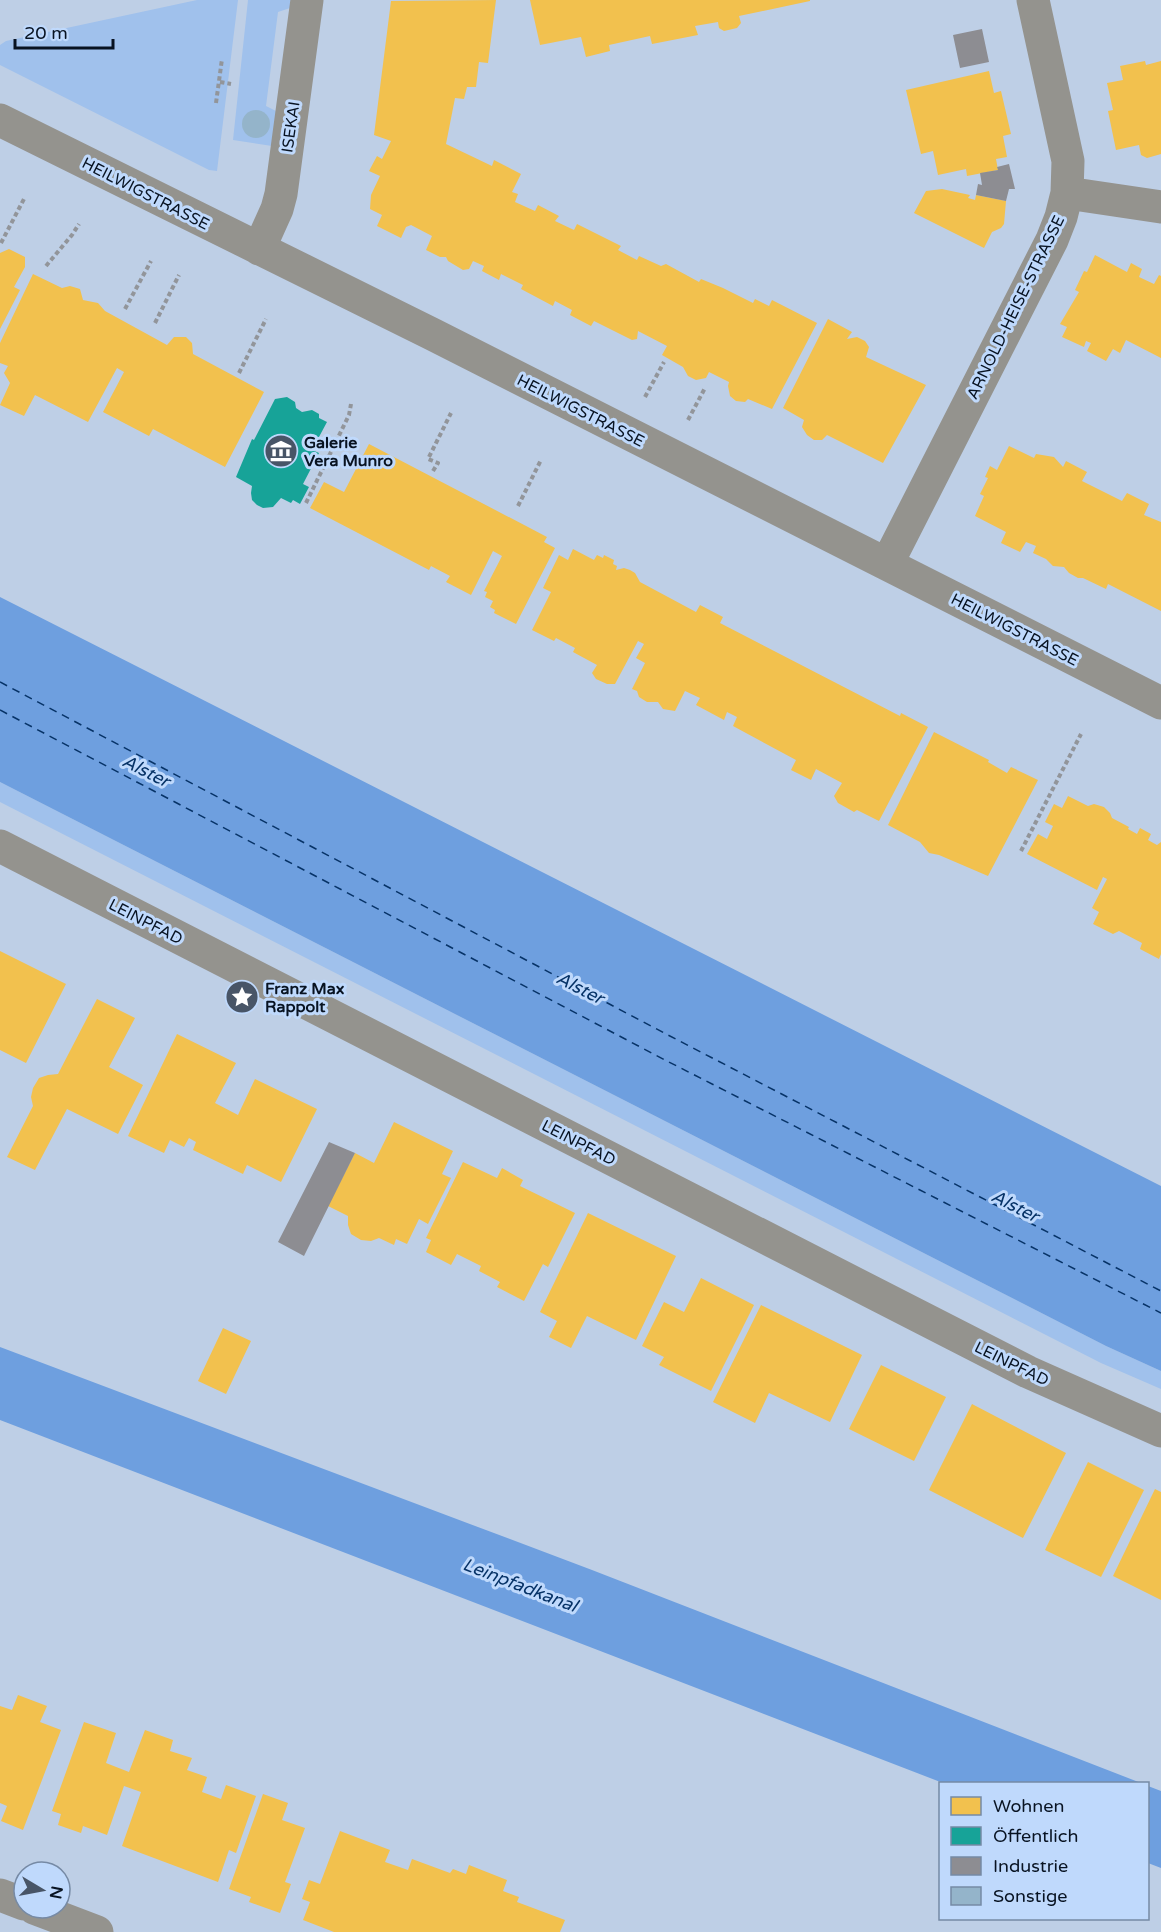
<svg xmlns="http://www.w3.org/2000/svg" width="1161" height="1932" font-family="'Varela Round',sans-serif">
<style>
.green{fill:#a0c1ec}
.water{fill:#6e9fdf}
.homes{fill:#f2c14e}
.public{fill:#17a398}
.industry{fill:#8d8d92}
.lines{fill:none;stroke-linecap:round;stroke-linejoin:round}
.ferry{stroke:#073367;stroke-width:1.5;stroke-dasharray:8 6;stroke-linecap:butt}
.building{fill:#94b4ca}
.path{stroke:#92959a;stroke-width:4;stroke-dasharray:4.5 3;stroke-linecap:butt}
.minor{stroke:#94938e;stroke-width:33}
.labels{text-anchor:middle;stroke-width:6;stroke-linejoin:round;paint-order:stroke}
.street-label{font-size:16px;fill:#081322;stroke:#bfd9fc}
.poi-label{font-size:16px;font-weight:bold;fill:#081322;stroke:#bfd9fc;text-anchor:start}
.water-label{font-size:18px;font-style:italic;fill:#073367;stroke:#bfd9fc}
</style>
<rect width="100%" height="100%" fill="#becfe6"/>
<path class="green" d="M197 0H238L217 171 209 170 0 65V45L6 41Z
M248 0H291L290 8 278 12 266 106 276 111 272 146 233 140Z
M0 782 1106 1346 1161 1371V1389L1101 1363 0 802Z"/>
<path class="water" d="M0 597 1161 1186V1371L1106 1346 0 782Z
M0 1347 592 1570 1141 1783H943L0 1420Z
M1148 1786 1161 1791V1868L1148 1863Z"/>
<path class="homes" d="M496 0 488 63 479 62 476 87H467L464 99 455 98 446 144 492 166 494 160 521 174 512 192 518 194 515 202 535 211 538 205 559 216 555 221 574 230 577 224 621 246 618 250 637 260 639 256 661 266 666 264 699 282 701 279 723 288 753 303 755 299 769 306 772 300 817 323 772 409 748 399 745 402 736 401 730 396 728 386 729 382 709 372 706 378 696 380 688 376 683 367 662 355 667 346 638 331 637 339 632 340 594 321 591 326 570 315 572 310 555 301 553 306 521 289 523 285 501 274 499 280 482 271 484 266 473 261 469 269 463 270 448 261 446 257H440L426 250 432 236 411 225 406 227 401 238 377 226 382 215 370 209 371 195 380 176 369 171 377 156 382 159 391 141 374 135 391 1Z
M530 0H810V1L739 16 741 23 737 28 724 31 719 28 718 22 695 26 698 35 652 44 650 36 609 45 610 51 586 57 581 37 540 45Z
M1145 61 1146 65 1161 61V154L1147 158 1141 155 1139 145 1116 150 1108 111 1113 110 1107 83 1123 80 1120 66Z
M989 71 994 93 1001 91 1011 134 1003 136 1007 157 996 159 998 170 967 176 966 169 938 175 933 151 921 154 906 90Z
M942 189 970 195 968 198 975 200 976 195 1006 201 1004 224 1001 228 992 232 984 248 914 213 926 191Z
M9 249 25 257V267L14 287 20 290 0 329V253Z
M1095 255 1127 272 1131 263 1142 269 1139 277 1154 284 1159 275 1161 276V358L1126 340 1120 353 1113 349 1106 361 1087 351 1091 343 1086 341 1084 347 1062 337 1067 327 1060 324 1079 292 1075 290 1084 271 1087 272Z
M33 274 62 288 70 286 80 289 83 300 98 303 105 311 167 345 174 337H186L192 343 193 354 264 392 225 467 153 429 149 436 103 412 124 372 117 368 88 422 35 395 24 416 0 405 10 383 4 373 8 366 0 363V343Z
M828 319 852 332 847 339 857 337 865 341 869 347 866 357 926 385 883 463 827 435 822 440H814L807 435 802 427 804 420 783 408Z
M369 444 547 537 544 542 555 548 516 624 494 613 495 610 490 607 493 601 485 597 487 592 484 591 502 556 493 551 471 595 446 582 450 576 431 566 429 570 310 508 324 482 344 492Z
M1009 446 1034 458 1036 454 1054 457 1063 467 1066 461 1087 472 1082 481 1122 501 1127 493 1149 504 1144 515 1161 522V611L1108 584 1106 589 1083 578H1078L1069 573 1064 567 1053 566 1046 559 1033 553 1036 546 1026 542 1020 552 1001 543 1006 532 975 516 984 496 980 494 988 478 985 477 990 466 997 470Z
M573 549 594 560 597 555 603 558 604 555 614 560 613 564 617 566 616 570 624 568 630 570 635 573 640 582 696 612 700 605 723 617 720 623 900 716 901 713 928 727 879 821 857 810 854 812 838 803 834 796 842 783 816 769 811 780 791 770 796 760 733 726 737 717 727 712 724 720 696 705 700 698 685 691 675 711 663 709 658 702H647L639 697 637 691 632 689 645 663 636 658 644 644 638 641 615 684H607L596 679 592 673 597 665 573 652 575 648 556 638 554 641 532 630 551 592 543 588 559 555 568 560Z
M934 732 989 760 988 762 1007 773 1011 767 1038 780 988 876 939 855 929 853 920 842 888 825Z
M1068 796 1088 806 1094 804 1104 807 1110 813 1112 818 1129 827 1128 829 1137 834 1140 828 1151 834 1148 840 1157 845 1161 842V954L1159 959 1140 949 1142 943 1119 931 1113 934 1093 924 1099 912 1092 908 1107 879 1103 877 1097 890 1027 854 1038 834 1047 839 1053 826 1045 822 1054 804 1062 808Z
M0 951 66 984 26 1063 0 1050Z
M97 999 135 1018 109 1067 143 1085 118 1134 67 1109 35 1170 7 1157 33 1106 31 1097 33 1088 39 1078 48 1075 58 1074Z
M177 1034 236 1063 215 1103 238 1115 255 1079 317 1109 281 1182 247 1165 243 1174 193 1150 196 1142 189 1138 184 1147 170 1140 164 1153 128 1136Z
M394 1122 453 1151 442 1174 451 1178 428 1224 419 1219 407 1244 396 1239 394 1245 379 1238 371 1241 361 1240 351 1234 348 1225V1216L328 1206 355 1153 374 1163Z
M463 1162 497 1178 502 1168 523 1180 520 1186 575 1213 548 1267 543 1264 524 1301 497 1287 500 1282 479 1271 481 1266 457 1254 451 1265 426 1252 431 1240 426 1238Z
M588 1213 676 1256 636 1340 587 1316 571 1348 549 1337 557 1321 540 1312Z
M701 1278 754 1305 711 1391 659 1365 664 1357 642 1346 664 1302 684 1312Z
M761 1305 862 1355 830 1422 769 1393 755 1423 713 1402Z
M223 1328 251 1341 226 1394 198 1381Z
M881 1365 946 1397 914 1461 849 1429Z
M972 1404 1066 1453 1023 1538 929 1490Z
M1088 1462 1144 1490 1101 1577 1045 1550Z
M1155 1489 1161 1492V1600L1113 1576Z
M18 1695 47 1706 40 1722 61 1730 23 1830 1 1821 7 1806 0 1803V1706L12 1710Z
M84 1722 116 1733 106 1763 129 1772 145 1730 173 1740 170 1751 192 1758 187 1770 207 1777 202 1792 221 1799 226 1785 256 1796 236 1853 229 1850 218 1882 122 1846 141 1792 124 1786 107 1835 83 1826 81 1833 58 1825 61 1814 52 1811Z
M263 1794 288 1803 282 1820 305 1828 285 1882 291 1884 280 1913 249 1902 251 1897 229 1889Z
M340 1831 390 1850 385 1862 408 1870 412 1859 450 1873 453 1869 466 1874 469 1865 507 1880 503 1891 519 1897 517 1902 565 1920 560 1932H334L303 1920 310 1902 302 1899 309 1880 320 1884Z"/>
<path class="public" d="M287 397 295 402 296 408 302 412 312 410 319 414V418L327 422 312 450 319 453 303 484 309 487 300 504 293 500 291 503 281 498 273 507 263 508 257 505 252 500 251 493 252 486 236 477 252 439 254 440 275 399Z"/>
<path class="industry" d="M982 29 989 62 960 68 953 35Z
M1009 164 1015 189H1009L1006 201 976 195 978 184 982 185 980 173 998 170 997 167Z
M329 1142 355 1153 304 1256 278 1242Z"/>
<g class="lines">
<path class="ferry" d="M0 682 668 1035 1161 1291
M0 710 665 1060 1161 1313"/>
</g>
<path class="building" d="M242 124a14 14 0 1 1 28 0a14 14 0 1 1-28 0Z"/>
<g class="lines">
<path class="path" d="M220 82 231 84
M216 103 222 59
M1 243 25 197
M46 266 72 235 79 224
M125 309 151 261
M155 323 179 275
M239 373 266 319
M645 397 664 362
M688 420 705 388
M433 471 438 463 428 459 451 413
M306 503 349 415 351 404
M518 506 541 460
M1021 851 1081 734"/>
<path class="minor" d="M0 120 432 334 1161 703
M1067 193 1161 207
M259 249 277 209 281 194 307 0
M887 564 1052 240 1061 217 1067 193 1068 161 1033 0
M0 846 1028 1372 1161 1431
M0 1895 24 1904
M34 1908 97 1932"/>
</g>
<defs>
<symbol id="museum-disc" viewBox="-11 -11 22 22"><circle r="9.5" fill="#485567" stroke="#bfd9fc"/><path d="M0-6L6-3V-2H-6V-3ZM-5-1h2V3h-2ZM-1-1h2V3h-2ZM3-1h2V3H3ZM-6 4H6V6H-6Z" fill="#fff"/></symbol>
<symbol id="sight-disc" viewBox="-11 -11 22 22"><circle r="9.5" fill="#485567" stroke="#bfd9fc"/><path d="M0-6L1.8-2.2L6-1.7L2.9 1.2L3.7 5.4L0 3.3L-3.7 5.4L-2.9 1.2L-6-1.7L-1.8-2.2Z" fill="#fff"/></symbol>
</defs>
<g fill-rule="evenodd">
<use href="#museum-disc" x="262" y="432" width="38" height="38"/>
<use href="#sight-disc" x="223" y="978" width="38" height="38"/>
</g>
<g class="labels">
<g class="street-label">
<text transform="translate(290 127) rotate(-82)" y="6">ISEKAI</text>
<text transform="translate(146 193) rotate(27)" y="6">HEILWIGSTRASSE</text>
<text transform="translate(1015 307) rotate(-64)" y="6">ARNOLD-HEISE-STRASSE</text>
<text transform="translate(581 410) rotate(27)" y="6">HEILWIGSTRASSE</text>
<text transform="translate(1015 629) rotate(27)" y="6">HEILWIGSTRASSE</text>
<text transform="translate(146 921) rotate(27)" y="6">LEINPFAD</text>
<text transform="translate(579 1142) rotate(27)" y="6">LEINPFAD</text>
<text transform="translate(1012 1363) rotate(26)" y="6">LEINPFAD</text>
</g>
<g class="poi-label">
<text x="304" y="448">Galerie<tspan x="304" dy="18">Vera Munro</tspan></text>
<text x="265" y="994">Franz Max<tspan x="265" dy="18">Rappolt</tspan></text>
</g>
<g class="water-label">
<text transform="translate(146 771) rotate(27)" y="6">Alster</text>
<text transform="translate(580 988) rotate(27)" y="6">Alster</text>
<text transform="translate(1015 1206) rotate(27)" y="6">Alster</text>
<text transform="translate(520 1585) rotate(21)" y="6">Leinpfadkanal</text>
</g>
</g>
<rect x="939" y="1782" width="210" height="138" fill="#bfd9fc" stroke="#768aa5" stroke-width="1.5"/>
<rect x="951" y="1797" width="30" height="18" fill="#f2c14e" stroke="#768aa5" stroke-width="1.5"/>
<text x="993" y="1812" font-size="18" fill="#081322">Wohnen</text>
<rect x="951" y="1827" width="30" height="18" fill="#17a398" stroke="#768aa5" stroke-width="1.5"/>
<text x="993" y="1842" font-size="18" fill="#081322">Öffentlich</text>
<rect x="951" y="1857" width="30" height="18" fill="#8d8d92" stroke="#768aa5" stroke-width="1.5"/>
<text x="993" y="1872" font-size="18" fill="#081322">Industrie</text>
<rect x="951" y="1887" width="30" height="18" fill="#94b4ca" stroke="#768aa5" stroke-width="1.5"/>
<text x="993" y="1902" font-size="18" fill="#081322">Sonstige</text>
<g transform="translate(42 1890) rotate(100)"><circle r="28" fill="#bfd9fc" stroke="#768aa5" stroke-width="1.5"/>
<path d="M0-4.5L10 22L0 15L-10 22Z" fill="#485567"/>
<text y="-9" font-size="16" font-weight="bold" text-anchor="middle" fill="#081322">N</text>
</g>
<path d="M15 39v9h98v-9" fill="none" stroke="#081322" stroke-width="3"/>
<text x="24" y="39" font-size="18" fill="#081322" stroke="#bfd9fc" stroke-width="4.5" paint-order="stroke">20 m</text>
</svg>
